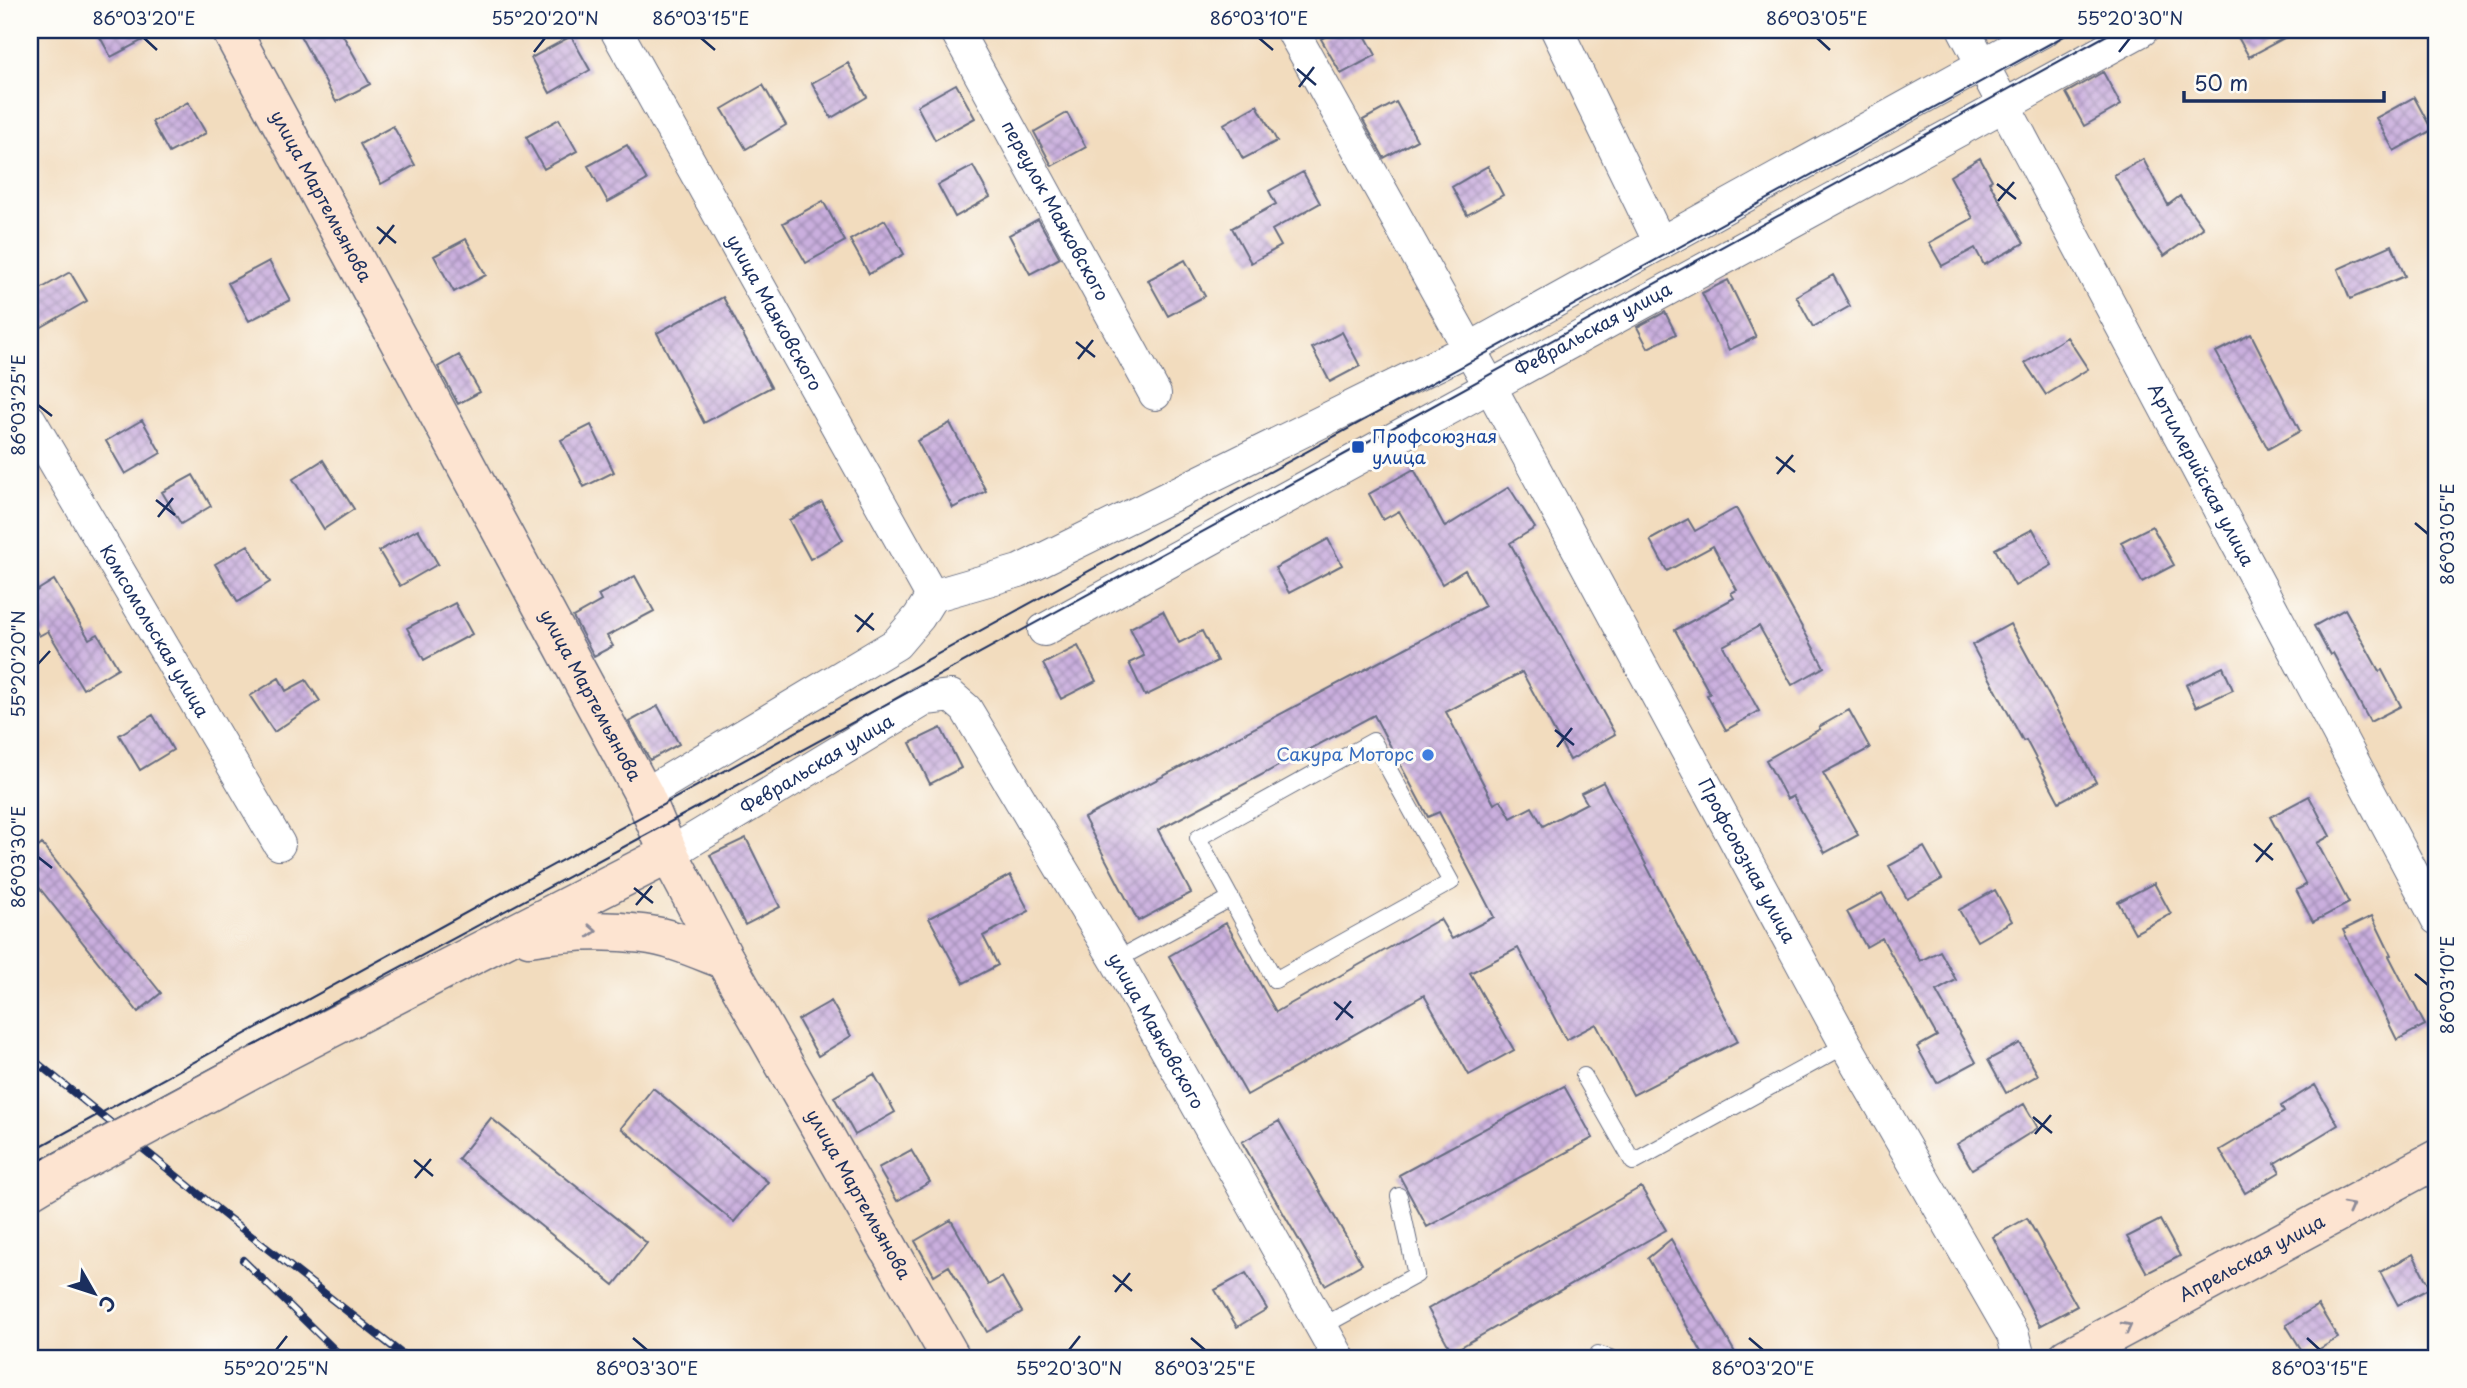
<svg xmlns="http://www.w3.org/2000/svg" width="2467" height="1388" font-family="'Playpen Sans',sans-serif">
<style>
.building{fill:url(#building-cross-hatch)}
.lines{fill:none;stroke-linecap:round;stroke-linejoin:round}
.lane-casing{stroke:#666c80;stroke-width:18}
.street-casing{stroke:#666c80;stroke-width:34}
.secondary-casing{stroke:#666c80;stroke-width:41}
.lane{stroke:#fff;stroke-width:16}
.street{stroke:#fff;stroke-width:32}
.secondary{stroke:#fde4d1;stroke-width:38}
.tram{stroke:#1b2f5e;stroke-width:2}
.rail-casing{stroke:#1b2f5e;stroke-width:8}
.rail{stroke:#fdfcf7;stroke-width:5;stroke-dasharray:16;stroke-linecap:butt}
.secondary-bridge-casing{stroke:#666c80;stroke-width:41;stroke-linecap:butt}
.secondary-bridge{stroke:#fde4d1;stroke-width:38}
.oneway{stroke:#8c8a98}
.ticks{fill:none;stroke:#1b2f5e;stroke-width:2.5}
.transit-dot{fill:#1a4fb4;stroke:#fdfcf7;stroke-width:2.5}
.shop-dot{fill:#3f7fe0;stroke:#fdfcf7;stroke-width:2.5}
.labels{text-anchor:middle;stroke-width:6;stroke-linejoin:round;paint-order:stroke}
.street-label{font-size:18px;fill:#1b2f5e;stroke:#fdfcf7}
.transit-label{font-size:18px;fill:#164399;stroke:#fdfcf7;text-anchor:start}
.shop-label{font-size:18px;fill:#366cbe;stroke:#fdfcf7;text-anchor:end}
.neatline{fill:none;stroke:#1b2f5e;stroke-width:2.5}
.ticks-label{font-size:18px;text-anchor:middle;fill:#1b2f5e}
</style>
<defs>
<pattern id="building-cross-hatch" width="8" height="8" patternUnits="userSpaceOnUse" patternTransform="scale(1.75)"><rect width="8" height="8" fill="#caafde"/><path d="M0 0l8 8M0 8l8-8" fill="none" stroke="#a38fb7"/></pattern>
</defs>
<rect width="100%" height="100%" fill="#fdfcf7"/>
<filter id="ink" filterUnits="userSpaceOnUse"><feTurbulence type="fractalNoise" baseFrequency=".0143" numOctaves="2"/><feDisplacementMap in="SourceGraphic" scale="14" xChannelSelector="R" yChannelSelector="G"/><feConvolveMatrix kernelMatrix="1 2 1 2 8 2 1 2 1" color-interpolation-filters="sRGB"/></filter>
<filter id="wash" filterUnits="userSpaceOnUse"><feTurbulence type="fractalNoise" baseFrequency=".00686" numOctaves="4" result="noise"/><feDisplacementMap in="SourceGraphic" scale="28" xChannelSelector="R" yChannelSelector="G"/><feGaussianBlur stdDeviation="1.57" result="paint"/><feColorMatrix in="noise" values="0 0 0 0 0 0 0 0 0 0 0 0 0 0 0 0 0 1.4 0 .05"/><feComposite in="paint" operator="in"/></filter>
<g filter="url(#wash)">
<rect width="100%" height="100%" fill="#f2dcbe"/>
<g id="blocks">
<path class="building" d="M96 30H162L111 57Z
M297 30H340L370 84 336 102Z
M1337 30H1362L1376 55 1341 74 1321 39Z
M2234 30H2299L2249 57Z
M571 36 590 70 550 93 531 58Z
M848 63 867 97 831 118 812 83Z
M2103 72 2121 105 2084 126 2066 93Z
M956 84 975 118 935 140 917 106Z
M763 85 786 125 746 149 722 109Z
M2414 97 2432 130 2394 151 2376 118Z
M188 102 206 133 169 153 152 122Z
M1396 102 1417 140 1384 158 1363 120Z
M1257 105 1277 141 1243 159 1224 124Z
M1067 113 1086 147 1052 166 1034 132Z
M559 119 577 151 544 169 526 137Z
M393 126 415 165 381 184 360 144Z
M627 145 647 180 608 202 588 166Z
M1980 158 1992 180 1989 182 2024 243 1984 265 1975 248 1942 266 1929 243 1973 218 1950 176Z
M2143 159 2168 205 2180 196 2203 228 2164 256 2139 220 2114 175Z
M973 166 990 197 955 217 938 185Z
M1488 166 1503 195 1467 215 1452 187Z
M1303 172 1320 203 1272 230 1281 246 1251 263 1232 228 1276 204 1269 191Z
M823 201 845 241 806 263 783 223Z
M1038 219 1060 258 1030 274 1009 235Z
M885 220 904 254 869 274 850 240Z
M466 239 486 275 454 292 434 256Z
M2392 245 2405 276 2350 299 2338 269Z
M1185 260 1205 296 1168 316 1148 280Z
M269 261 290 300 249 321 228 283Z
M70 272 87 301 40 328 30 310V295Z
M1833 275 1850 306 1813 327 1796 296Z
M1728 280 1756 337 1729 350 1702 293Z
M723 297 771 387 704 423 657 333Z
M1665 312 1676 334 1648 348 1637 327Z
M1342 332 1360 366 1330 382 1312 348Z
M2251 334 2300 431 2268 449 2216 352Z
M2067 337 2088 369 2046 395 2025 363Z
M459 355 480 392 458 404 438 367Z
M142 420 161 453 125 474 106 441Z
M950 423 986 491 953 508 917 441Z
M591 425 614 472 584 487 561 440Z
M323 460 354 509 324 529 293 479Z
M1414 469 1445 527 1509 487 1535 528 1510 543 1615 734 1570 760 1522 672 1446 712 1494 804 1501 800 1511 818 1532 807 1543 826 1587 803 1581 793 1603 782 1738 1041 1633 1095 1596 1024 1566 1040 1518 948 1470 973 1514 1050 1469 1075 1424 995 1247 1095 1169 956 1226 923 1276 1012 1440 919 1452 939 1494 917 1439 812 1428 817 1374 715 1158 830 1191 893 1138 921 1084 818 1485 606 1465 570 1442 584 1399 511 1383 520 1369 494Z
M193 475 211 506 181 524 162 492Z
M822 502 843 540 810 559 789 520Z
M1736 508 1824 667 1792 685 1759 626 1723 646 1759 711 1726 730 1707 695 1710 694 1675 630 1734 598 1731 593 1737 590 1713 546 1667 571 1650 540 1688 519 1695 531Z
M2152 526 2174 565 2142 582 2121 542Z
M418 529 438 564 400 586 379 551Z
M2033 529 2052 565 2015 586 1995 549Z
M1328 539 1342 565 1289 593 1275 568Z
M248 545 270 582 238 602 215 564Z
M635 576 654 611 607 636 613 646 594 656 573 617 601 601 598 595Z
M54 580 89 639 98 634 118 668 83 689 48 631 39 636 30 620V595Z
M455 603 472 634 424 660 407 628Z
M2345 609 2379 671 2382 670 2401 706 2370 722 2333 653 2330 655 2314 626Z
M1163 611 1179 643 1202 631 1217 661 1145 696 1129 663 1144 656 1130 628Z
M2010 624 2096 782 2059 802 2026 740 2023 741 1972 645Z
M1078 646 1096 681 1061 699 1043 664Z
M2223 667 2233 690 2196 707 2186 685Z
M279 678 286 691 306 680 320 701 274 732 250 696Z
M658 706 679 744 650 760 629 722Z
M1849 710 1870 748 1823 773 1858 835 1825 853 1793 796 1787 799 1766 760 1820 729 1819 727Z
M153 715 173 750 140 770 119 735Z
M941 728 961 768 930 784 910 743Z
M2309 796 2330 836 2317 843 2349 903 2313 922 2296 890 2306 885 2270 817Z
M746 838 780 907 745 925 710 855Z
M42 844 161 993 138 1012 30 876V854Z
M1924 847 1942 879 1907 899 1889 866Z
M1010 875 1029 911 983 936 998 965 964 983 929 918Z
M2154 883 2171 914 2135 933 2118 902Z
M1995 890 2012 921 1977 941 1959 910Z
M1882 893 1920 961 1940 951 1956 980 1936 991 1976 1062 1937 1083 1917 1047 1937 1036 1882 938 1866 947 1847 912Z
M2372 916 2391 955 2389 956 2425 1025 2397 1040 2343 930Z
M831 1001 851 1036 818 1056 798 1020Z
M2020 1043 2038 1075 2006 1093 1988 1060Z
M874 1074 895 1112 855 1135 834 1097Z
M2315 1085 2338 1125 2275 1163 2280 1172 2245 1193 2220 1150 2284 1112 2281 1106Z
M1564 1086 1593 1138 1427 1227 1399 1175Z
M653 1088 768 1182 734 1222 621 1128Z
M2024 1104 2038 1128 1972 1169 1957 1144Z
M491 1118 647 1243 614 1285 458 1159Z
M1279 1121 1362 1264 1325 1285 1242 1142Z
M911 1150 930 1182 897 1201 878 1168Z
M1641 1187 1666 1230 1452 1352 1428 1309Z
M2027 1218 2077 1306 2040 1326 1993 1237Z
M951 1220 988 1285 1002 1277 1022 1312 987 1332 949 1266 934 1275 915 1241Z
M2160 1220 2180 1256 2147 1273 2127 1237Z
M1671 1239 1738 1358H1705L1648 1258Z
M2413 1254 2430 1288 2398 1305 2380 1272Z
M1246 1273 1267 1309 1237 1327 1215 1290Z
M2318 1305 2338 1338 2306 1357 2286 1325Z"/>
</g>
</g>
<g filter="url(#ink)">
<use href="#blocks" fill-opacity="0" stroke="#666c80" stroke-width="2"/>
<g class="lines">
<defs>
<path id="lane" d="M1373 741 1451 882 1275 980 1198 838Z
M1116 960 1231 898
M1584 1076 1633 1162 1846 1045
M1321 1327 1416 1275 1399 1196
M1598 1354 1610 1358"/>
<g id="street">
<path id="s1" d="M616 30 932 596"/>
<path id="s2" d="M956 30 1155 394"/>
<path id="s3" d="M1292 30 1491 388 1846 1045 2013 1335 2019 1358"/>
<path d="M1557 30 1660 243"/>
<path id="s4" d="M1964 30 2437 919"/>
<path id="s5" d="M30 420 279 844"/>
<path id="s6" d="M1044 630 2142 30"/>
<path d="M644 795 896 644 919 617 932 596 1019 571 1469 349 2045 30"/>
<path id="s7" d="M669 854 926 699 951 696 966 709 1116 960 1339 1358"/>
</g>
<g id="secondary">
<path id="s8" d="M231 30 644 795 669 854 725 960 951 1358"/>
<path d="M529 937C567 931 604 929 643 934 671 937 699 950 725 960"/>
<path d="M261 1064 669 854"/>
<path d="M30 1190 55 1175"/>
<path id="s9" d="M2067 1358 2437 1159"/>
</g>
</defs>
<use href="#lane" class="lane-casing"/>
<use href="#street" class="street-casing"/>
<use href="#secondary" class="secondary-casing"/>
<use href="#lane" class="lane"/>
<use href="#street" class="street"/>
<use href="#secondary" class="secondary"/>
<path class="tram" d="M30 1152 2075 30
M30 1166 659 828 1358 447 2116 30"/>
<defs>
<path id="rail" d="M30 1057 227 1217 407 1358
M243 1260 343 1358"/>
</defs>
<use href="#rail" class="rail-casing"/>
<use href="#rail" class="rail"/>
<defs>
<path id="secondary-bridge" d="M55 1175 261 1064"/>
</defs>
<use href="#secondary-bridge" class="secondary-bridge-casing"/>
<use href="#secondary-bridge" class="secondary-bridge"/>
</g>
<defs><path id="oneway-chevron" d="M-2-3.5L2.5 0L-2 3.5" fill="none" stroke-width="1.6" stroke-linecap="round" stroke-linejoin="round" transform="scale(1.75)"/></defs>
<g class="oneway">
<use href="#oneway-chevron" transform="translate(592 931) rotate(3)"/>
<use href="#oneway-chevron" transform="translate(2349 1207) rotate(-28)"/>
<use href="#oneway-chevron" transform="translate(2127 1327) rotate(-28)"/>
</g>
</g>
<path class="ticks" d="M144 38 157 50M701 38 715 50M1259 38 1273 50M1817 38 1830 50M534 52 545 38M2119 52 2130 38M1297 69 1316 85M1299 87 1314 67M1997 184 2016 199M1998 201 2014 182M377 227 396 243M379 244 394 225M1076 342 1095 357M1078 359 1093 340M38 405 52 416M1776 457 1795 472M1777 474 1793 455M156 500 175 515M158 517 173 498M2415 523 2428 534M855 615 874 630M857 632 873 613M38 664 50 651M1555 730 1574 745M1557 747 1572 728M2254 844 2273 860M38 857 52 868M2256 862 2272 843M634 888 653 903M636 905 652 886M2415 974 2428 985M1334 1002 1353 1018M1336 1020 1351 1001M2033 1117 2052 1133M2035 1134 2051 1115M414 1160 433 1176M415 1178 431 1159M1113 1275 1132 1291M1115 1292 1130 1273M633 1338 647 1350M1191 1338 1205 1350M1749 1338 1763 1350M2307 1338 2320 1350M276 1350 287 1336M1069 1350 1080 1336"/>
<rect class="transit-dot" x="1351" y="440" width="14" height="14" rx="3.5"/>
<circle class="shop-dot" cx="1428" cy="755" r="7"/>
<g class="labels">
<g class="street-label">
<text dy="6" stroke="none"><textPath href="#s8" startOffset="189">улица Мартемьянова</textPath></text>
<text dy="6" stroke="none"><textPath href="#s2" startOffset="206">переулок Маяковского</textPath></text>
<text dy="6" stroke="none"><textPath href="#s1" startOffset="324">улица Маяковского</textPath></text>
<text dy="6" stroke="none"><textPath href="#s6" startOffset="626">Февральская улица</textPath></text>
<text dy="6" stroke="none"><textPath href="#s4" startOffset="504">Артиллерийская улица</textPath></text>
<text dy="6" stroke="none"><textPath href="#s5" startOffset="245">Комсомольская улица</textPath></text>
<text dy="6" stroke="none"><textPath href="#s8" startOffset="756">улица Мартемьянова</textPath></text>
<text dy="6" stroke="none"><textPath href="#s7" startOffset="173">Февральская улица</textPath></text>
<text dy="6" stroke="none"><textPath href="#s3" startOffset="947">Профсоюзная улица</textPath></text>
<text dy="6" stroke="none"><textPath href="#s7" startOffset="719">улица Маяковского</textPath></text>
<text dy="6" stroke="none"><textPath href="#s8" startOffset="1323">улица Мартемьянова</textPath></text>
<text dy="6" stroke="none"><textPath href="#s9" startOffset="210">Апрельская улица</textPath></text>
</g>
<g class="transit-label">
<text x="1372" y="443">Профсоюзная<tspan x="1372" dy="21">улица</tspan></text>
</g>
<g class="shop-label">
<text x="1414" y="761">Сакура Моторс</text>
</g>
</g>
<rect width="2467" height="1388" fill="none" stroke="#fdfcf7" stroke-width="77"/>
<g transform="translate(94 1293) rotate(129)" stroke="#fdfcf7" stroke-width="5" paint-order="stroke">
<path d="M0-5L12 26L0 18L-12 26Z" fill="#1b2f5e"/>
<text y="-10" font-size="19" font-weight="bold" text-anchor="middle" fill="#1b2f5e">С</text>
</g>
<path d="M2184 91v10h200v-10" fill="none" stroke="#1b2f5e" stroke-width="3.5"/>
<text x="2194" y="91" font-size="21" fill="#1b2f5e" stroke="#fdfcf7" stroke-width="5" paint-order="stroke">50 m</text>
<rect x="38" y="38" width="2390" height="1312" class="neatline"/>
<g class="ticks-label">
<text x="144" y="25">86°03'20"E</text>
<text x="545" y="25">55°20'20"N</text>
<text x="701" y="25">86°03'15"E</text>
<text x="1259" y="25">86°03'10"E</text>
<text x="1817" y="25">86°03'05"E</text>
<text x="2130" y="25">55°20'30"N</text>
<text transform="translate(19 405) rotate(-90)" y="6">86°03'25"E</text>
<text transform="translate(2448 534) rotate(-90)" y="6">86°03'05"E</text>
<text transform="translate(19 664) rotate(-90)" y="6">55°20'20"N</text>
<text transform="translate(19 857) rotate(-90)" y="6">86°03'30"E</text>
<text transform="translate(2448 985) rotate(-90)" y="6">86°03'10"E</text>
<text x="276" y="1375">55°20'25"N</text>
<text x="647" y="1375">86°03'30"E</text>
<text x="1069" y="1375">55°20'30"N</text>
<text x="1205" y="1375">86°03'25"E</text>
<text x="1763" y="1375">86°03'20"E</text>
<text x="2320" y="1375">86°03'15"E</text>
</g>
</svg>
